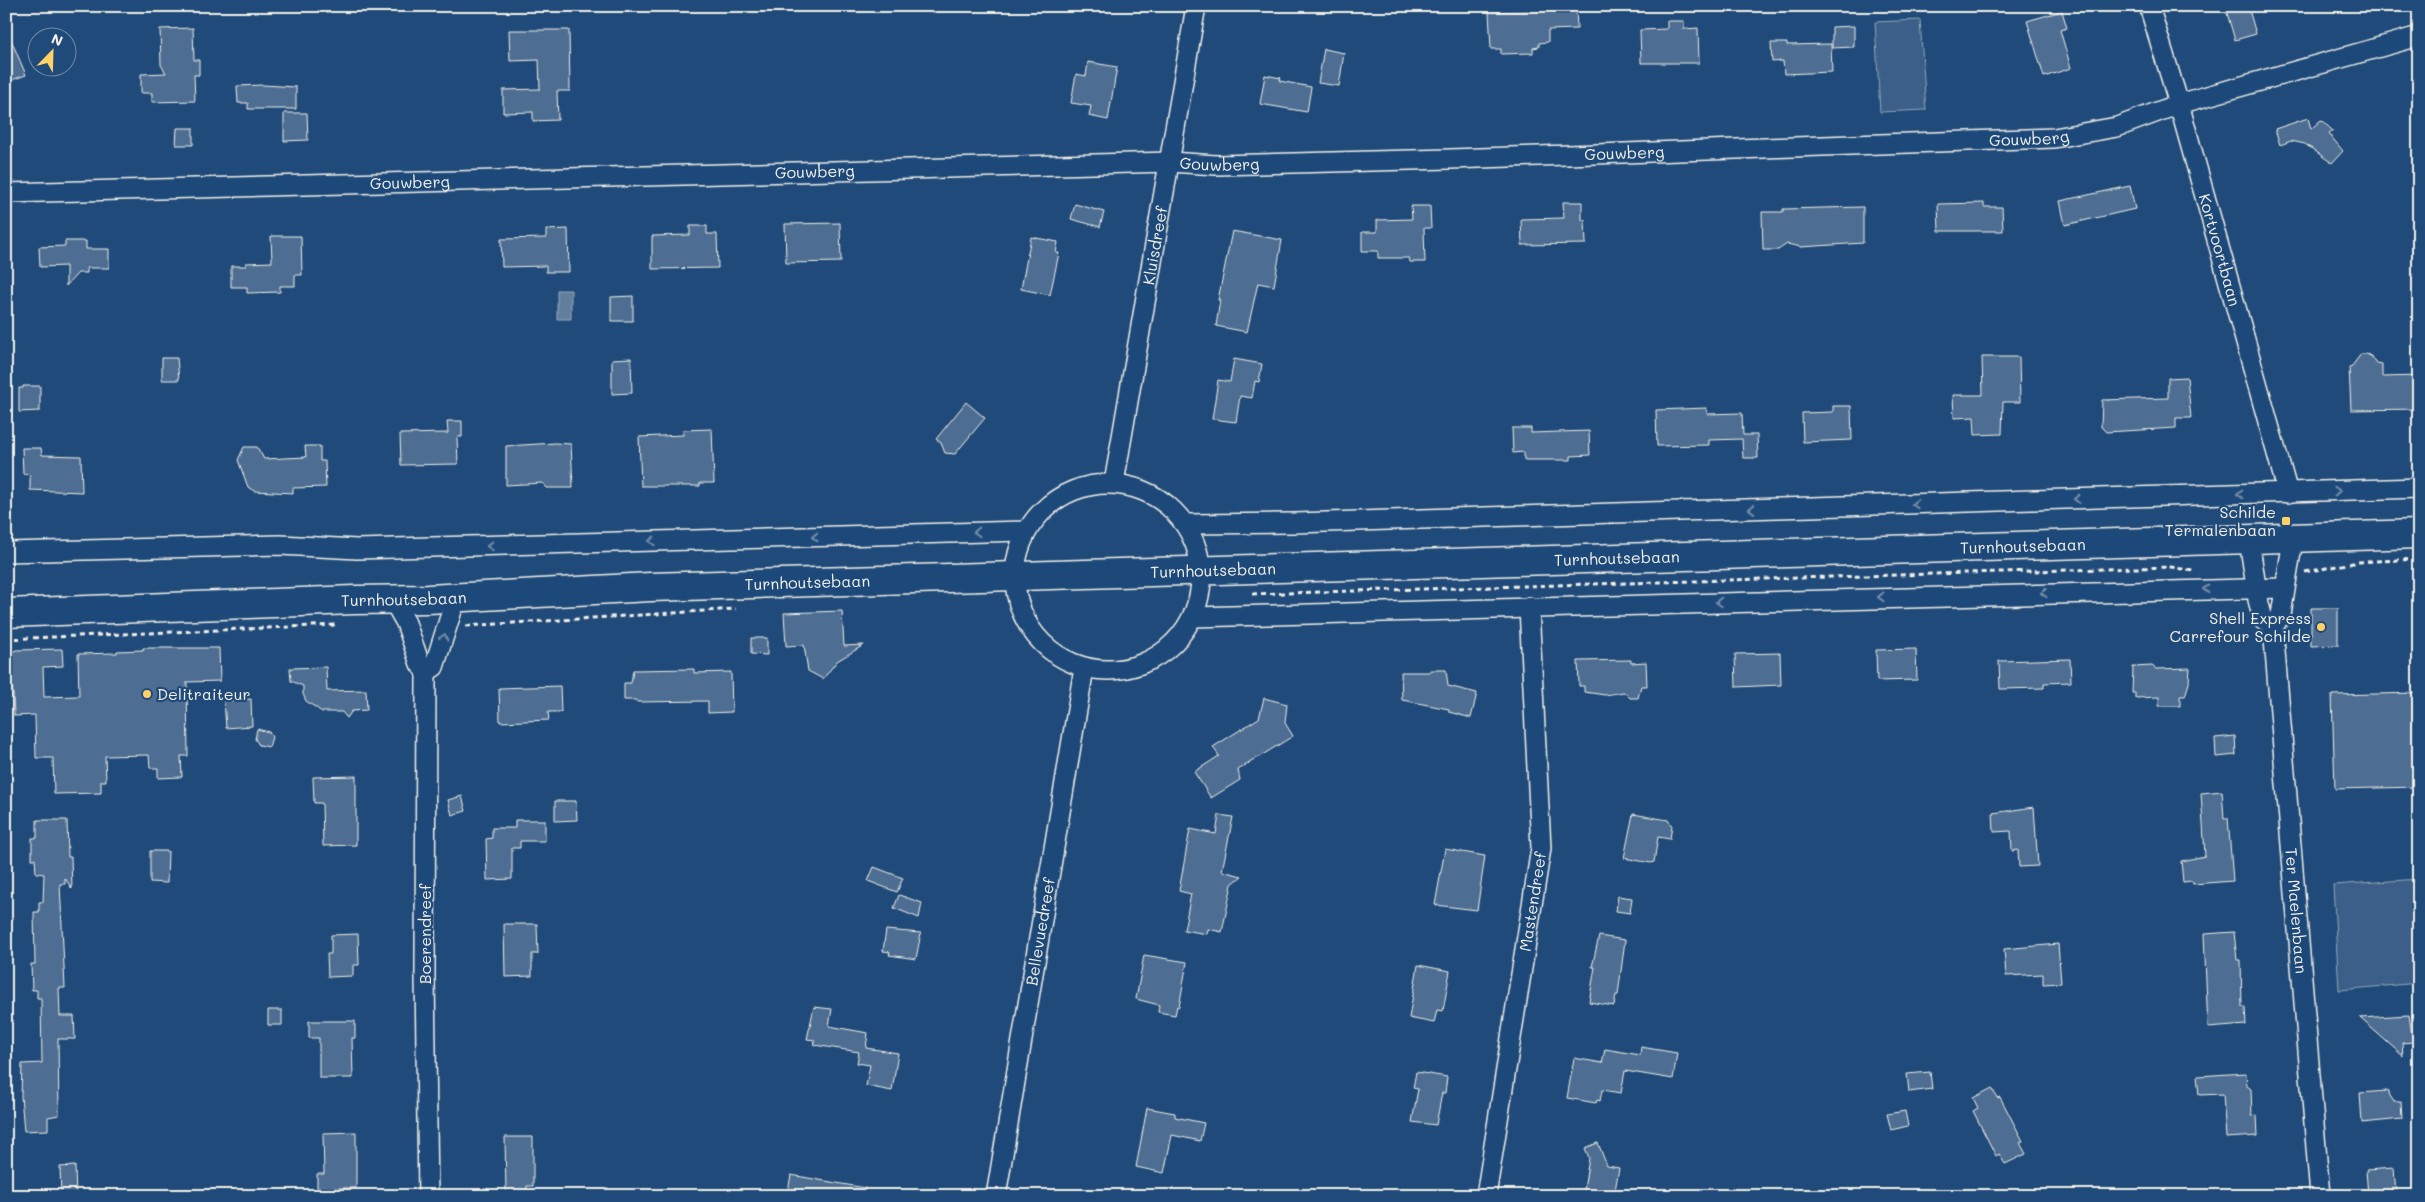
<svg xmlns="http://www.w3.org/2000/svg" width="2425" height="1202" font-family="Mali,sans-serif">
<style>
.green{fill:#3a5f88;stroke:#97a8b8}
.water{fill:#627e9d;stroke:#9cacbb}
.building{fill:#4d6e92;stroke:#f4f1e8}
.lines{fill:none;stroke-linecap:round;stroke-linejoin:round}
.minor-casing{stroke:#f4f1e8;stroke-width:22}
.primary-casing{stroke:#f4f1e8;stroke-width:31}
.path{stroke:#f4f1e8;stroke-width:3;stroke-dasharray:5 4;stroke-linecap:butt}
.minor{stroke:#1f4a7a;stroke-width:19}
.primary{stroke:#1f4a7a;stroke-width:28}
.oneway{stroke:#748da6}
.poi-dot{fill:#ffd166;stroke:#1f4a7a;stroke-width:2}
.labels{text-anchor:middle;stroke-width:4.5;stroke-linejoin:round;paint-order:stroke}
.street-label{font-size:16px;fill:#f4f1e8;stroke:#1f4a7a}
.poi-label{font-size:16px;fill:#f4f1e8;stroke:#1f4a7a;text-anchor:end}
</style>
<rect width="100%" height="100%" fill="#1f4a7a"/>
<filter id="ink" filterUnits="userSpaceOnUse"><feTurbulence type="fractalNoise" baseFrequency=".02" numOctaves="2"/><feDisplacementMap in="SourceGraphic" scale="10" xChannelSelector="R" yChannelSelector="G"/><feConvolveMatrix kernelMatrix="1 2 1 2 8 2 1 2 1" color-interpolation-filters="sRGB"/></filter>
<g filter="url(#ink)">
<path class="green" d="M1920 20 1926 110 1880 112 1875 22Z
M2419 879V983L2339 990 2333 885Z"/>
<path class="water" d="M557 290H571V319H557Z"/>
<path class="building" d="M1551 6H1576L1577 29 1548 30V42L1539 43V47L1533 48V53L1501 54V49H1491L1489 12 1551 10Z
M2239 6H2248L2256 34 2235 40 2226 10Z
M2062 11 2067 28 2060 30 2071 68 2044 77 2027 21Z
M1667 21H1684V29L1698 28 1699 63H1641L1640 30 1667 29Z
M1854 26V47L1832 48V27Z
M6 28 26 75 6 82Z
M193 28 194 60H199V75H194L195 101 152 102V93H141V74L166 73 161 65 160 29Z
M509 30H569L570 91H557L558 120 533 121V112L503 113V90L540 89 539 60 510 61Z
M1771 43H1787V45L1831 44 1832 72 1784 74 1783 61 1772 62Z
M1324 49 1344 53 1339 86 1318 83Z
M1088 62 1117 67 1108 120 1089 116 1091 106 1071 103 1076 74 1086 76Z
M1265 75 1281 78 1280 81 1311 87 1307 112 1260 104Z
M263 85 296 87V109H248V103H238L237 86Z
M284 113H307L308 140 284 141Z
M2308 118 2311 129 2321 120 2333 131 2329 134 2343 151 2332 163 2305 144 2291 141 2280 145 2275 129Z
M177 128H193V145H176Z
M2130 186 2135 209 2065 225 2060 201Z
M1563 202H1582V220H1585L1586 244 1522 245 1521 219 1564 218Z
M1984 203V207H2002L2003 231H1939L1938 204Z
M1075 204 1104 212 1100 227 1071 219Z
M1411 206H1430L1431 228H1424L1425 262H1410L1409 258H1378V251H1362V232H1377V220L1412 219Z
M1863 207V243L1801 247 1787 244 1778 250H1763L1762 212H1783V209Z
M840 223 841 262 786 263 785 224Z
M690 226H707V234H717L718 268 652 269V236L690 235Z
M568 229 569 272H546V266L502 267 501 239 546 238V230Z
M1232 231 1282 240 1274 286 1258 283 1247 332 1216 326 1220 300H1218Z
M271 236H301L302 275H295V286H280V292L247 293V287H231V266H246V263L272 262Z
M1031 237 1058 242 1056 253H1059L1050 295 1021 289Z
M65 241H86V249H109V268H87V273H78L66 286V266L40 267 39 247 65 246Z
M633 296V321H611V297Z
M2361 354H2367L2372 357 2377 364 2382 365V377L2419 376V409L2351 410 2349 367 2352 366Z
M1982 357H2019L2020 402H2003L2002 434 1975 435 1974 417 1954 418 1953 395H1983Z
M162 358H177L179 380H162Z
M631 358 632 393 612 394V359Z
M1234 359 1262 364 1259 382 1255 381 1252 398 1240 396 1236 422 1212 419 1218 380 1230 382Z
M2187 377 2191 418H2176V428L2106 432 2101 427 2102 400 2168 398V378Z
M23 386H40V411L19 412V388H23Z
M966 402 985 418 955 454 945 453 941 443 936 439Z
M1833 406H1851L1852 440 1803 442 1802 413 1833 412Z
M1706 408 1707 414 1742 413 1743 435H1757L1758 458H1743L1742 439 1709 440V445L1657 446 1656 410Z
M447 421H462V437H457L458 464 401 465 400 434 448 433Z
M1512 428H1531V433L1589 431 1590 455 1571 456V460H1524V452L1513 453Z
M712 429 714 483H700V486H641L639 437 683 435V430Z
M555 443 571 444 573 488H547L543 483 506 485V446Z
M305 446H320V461H325L326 487 293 488V493L254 491 248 487 238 460 244 447H257L264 459 306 457Z
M22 448H41L42 455 81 456 82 492 30 490V475L23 474Z
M2311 608H2338V645L2311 646Z
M842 611 844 646 864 645 837 661 823 679 808 671 804 645 786 646 784 613Z
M751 638H767V655L751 654Z
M143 648H219L220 681 187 682 188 756H181L182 777 158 778V768H150L149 755 105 756 106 781H101V793L54 794 53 758H36L35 715 14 716 13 694 7 655 16 650 62 649 63 666 43 667 44 697 79 696 78 654 117 653V651L143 650Z
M1916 649 1917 680 1877 681 1876 650Z
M1780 653 1781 685 1736 687 1735 654Z
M2070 659 2071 682 2044 683V688L2000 689 1999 661Z
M1631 660V663L1646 662 1647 686H1641L1638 698H1630L1624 692 1605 695 1584 692V686H1579L1578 661Z
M2152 666 2156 669 2190 668 2189 683 2185 696H2180V706H2159V697L2135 698V693H2132L2133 667Z
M326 667 327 691 366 690 367 710 352 711 347 718 342 712H322L306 701 303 694V686L291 681 290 668Z
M694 669V673L731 672 732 712 708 713V701L637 702V700H624V683H631L633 670Z
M1430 670H1446L1448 686 1477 693 1471 718 1449 712V709L1402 700 1401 672H1430Z
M560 686 561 712H548L549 720 500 722 499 688Z
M2419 693V787L2335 789 2332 695Z
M1264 698 1287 704 1285 723 1293 736 1238 770 1240 780 1211 798 1194 772 1219 756 1213 747 1259 718Z
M251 699 252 726 226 728 224 701Z
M257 729 269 732 272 737 269 747 259 745 255 739Z
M2235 736 2236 755 2216 757 2215 738Z
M356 776V845L323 846 322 803H314L313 777Z
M2222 791 2224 818H2228L2233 881 2193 884 2192 881 2183 882 2181 861 2205 856 2201 793Z
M462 796 466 811 452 815 448 800Z
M555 801H576L577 820 555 821Z
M2034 807 2038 866 2019 867 2018 850 2012 851 2011 831 1994 832 1993 813Z
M1633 814 1668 820 1672 826 1670 839 1658 837 1654 862 1651 863 1624 858Z
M1219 815 1233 817 1222 871 1242 876 1232 884 1222 932 1208 929 1207 934 1184 930 1191 894 1179 891 1190 829 1216 834Z
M37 820H67L68 857H71L72 889 65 878V884H60L65 988H59L60 1016H74L75 1039H58L59 1115 48 1117V1130L24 1131 21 1096 22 1064 42 1063 41 998H37V990H32L31 964H35L34 912H39V902H43L44 874 36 873 35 859H32V838H37Z
M515 820H545V841H520V848H512V879L487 880 486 839 492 838V828H515Z
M1445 849 1485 856 1477 910 1435 905Z
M150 851H168L167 883 150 882Z
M874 867 903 878 897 892 868 881Z
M899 895 922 903 919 918 894 908Z
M1618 896 1632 898 1630 913 1616 911Z
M504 924H537L538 954H532V976L505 977Z
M886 930 921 933 916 959 889 955 890 952 883 951Z
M2234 932 2237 960H2241L2242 1007H2245L2246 1025 2208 1028 2204 934Z
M358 934 359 965H353V976L328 977 327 954H331V935Z
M1599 936 1625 940 1618 995H1616L1614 1006 1589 1002 1595 967H1592Z
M2058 944 2061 983 2043 984V974L2006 976 2004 949Z
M1144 955 1187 962 1179 1007 1177 1006 1175 1015 1158 1012 1159 1005 1136 999Z
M1418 965 1450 971 1443 1011 1437 1010 1434 1023 1409 1018Z
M814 1007 832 1009 829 1026 868 1033 866 1048 898 1053 892 1091 866 1086 870 1065 857 1063 859 1052 814 1045 815 1040 807 1039Z
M268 1010H282V1025H268Z
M2409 1015 2413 1042 2402 1043 2403 1056 2360 1018Z
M309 1021H355V1038H352L353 1078H319V1038H309Z
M1641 1047 1677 1053 1673 1079 1625 1071 1621 1093 1602 1090 1600 1101 1597 1100 1596 1103 1567 1098 1574 1058 1602 1063 1605 1049 1640 1055Z
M1416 1072 1447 1077 1445 1093H1442L1436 1125 1412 1122 1418 1089 1413 1088Z
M1930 1072 1932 1089 1909 1092 1907 1074Z
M2246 1073 2247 1086 2251 1089 2252 1116 2257 1115 2258 1136 2226 1138 2223 1094 2199 1095 2197 1076Z
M1992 1088 1997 1098 2000 1097 2023 1141 2020 1143 2026 1154 2005 1164 1999 1154 1996 1156 1973 1111 1978 1108 1973 1098Z
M2387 1091 2394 1102H2401L2402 1119 2362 1123 2360 1093Z
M1147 1108 1175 1113V1117L1204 1123 1200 1141 1172 1135 1164 1173 1136 1167Z
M1905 1111 1908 1126 1891 1130 1887 1114Z
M356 1132V1188H317V1174H324L323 1133Z
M505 1137H533V1186H527V1195H506Z
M1598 1143 1607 1166 1619 1168 1614 1196H1583L1589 1158 1585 1148Z
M75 1166 76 1196H61L60 1167Z
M2394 1168 2396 1195 2368 1196 2366 1170Z
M791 1175 865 1188V1196H803V1194L788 1191Z"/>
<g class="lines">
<defs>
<g id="minor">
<path id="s1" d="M2149 6 2179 104 2288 493"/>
<path id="s2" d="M6 193 1170 162 1216 165 1450 159 2054 138 2117 127 2179 104 2419 36"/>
<path id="s3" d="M1114 483 1196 6"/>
<circle cx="1108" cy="577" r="93"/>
<path d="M1185 524 1295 523 2419 488"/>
<path id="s4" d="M2293 539 2281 615 2273 627 2320 1196"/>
<path d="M2249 540 2258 600 2263 619 2273 627"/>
<path d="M6 552 280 545 357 549 1026 531"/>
<path d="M393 600 406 623 420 664 426 672 425 976 428 1196"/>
<path d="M1194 617 2284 588"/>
<path d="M426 672 434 667 456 598"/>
<path id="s5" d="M996 1196 1084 668"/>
<path id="s6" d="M1486 1196 1541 848 1529 607"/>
</g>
<g id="primary">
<path id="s7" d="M6 613 354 600 428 599 650 587 2419 534"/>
</g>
</defs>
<use href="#minor" class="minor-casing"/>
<use href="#primary" class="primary-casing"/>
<path class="path" d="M2305 572 2358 562 2419 559
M1252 594 2171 567 2193 571
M1023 617 1041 616
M466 626 736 609
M6 639 337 625"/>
<use href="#minor" class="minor"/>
<use href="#primary" class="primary"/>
</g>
<defs><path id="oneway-chevron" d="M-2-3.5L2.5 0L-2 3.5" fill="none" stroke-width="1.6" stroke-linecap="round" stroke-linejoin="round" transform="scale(1.25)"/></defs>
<g class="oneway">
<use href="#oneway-chevron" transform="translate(2337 491) rotate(-2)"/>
<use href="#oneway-chevron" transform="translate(2240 494) rotate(178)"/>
<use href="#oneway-chevron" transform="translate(2077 499) rotate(178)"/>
<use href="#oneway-chevron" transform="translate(1915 504) rotate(178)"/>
<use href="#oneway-chevron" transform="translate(1752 509) rotate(178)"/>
<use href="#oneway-chevron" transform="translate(977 532) rotate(178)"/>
<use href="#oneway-chevron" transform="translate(815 537) rotate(178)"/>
<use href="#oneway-chevron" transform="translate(652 541) rotate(178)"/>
<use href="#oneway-chevron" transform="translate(490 546) rotate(178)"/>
<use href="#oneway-chevron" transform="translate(2206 589) rotate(178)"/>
<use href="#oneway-chevron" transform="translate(2044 593) rotate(178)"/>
<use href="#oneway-chevron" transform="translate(1881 597) rotate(178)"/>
<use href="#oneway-chevron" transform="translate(1719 602) rotate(178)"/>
<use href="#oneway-chevron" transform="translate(444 637) rotate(-73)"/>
</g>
</g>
<g class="poi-dot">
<rect x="2281" y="516" width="10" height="10" rx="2.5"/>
<circle cx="2321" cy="627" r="5"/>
<circle cx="147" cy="694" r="5"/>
</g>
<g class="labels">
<g class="street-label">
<text dy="6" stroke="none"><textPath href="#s2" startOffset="2024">Gouwberg</textPath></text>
<text dy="6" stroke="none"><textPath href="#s2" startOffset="1619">Gouwberg</textPath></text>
<text dy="6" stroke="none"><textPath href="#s2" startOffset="1214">Gouwberg</textPath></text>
<text dy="6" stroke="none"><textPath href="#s2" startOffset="809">Gouwberg</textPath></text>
<text dy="6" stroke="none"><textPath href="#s2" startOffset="404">Gouwberg</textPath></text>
<text dy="6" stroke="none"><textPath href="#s3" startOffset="241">Kluisdreef</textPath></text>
<text dy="6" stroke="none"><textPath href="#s1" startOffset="254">Kortvoortbaan</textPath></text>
<text dy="6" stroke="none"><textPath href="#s7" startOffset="2018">Turnhoutsebaan</textPath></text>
<text dy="6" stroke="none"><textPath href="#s7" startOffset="1612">Turnhoutsebaan</textPath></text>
<text dy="6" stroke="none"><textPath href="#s7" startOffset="1208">Turnhoutsebaan</textPath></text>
<text dy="6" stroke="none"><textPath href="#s7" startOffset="802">Turnhoutsebaan</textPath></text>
<text dy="6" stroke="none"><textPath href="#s7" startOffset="398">Turnhoutsebaan</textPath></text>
<text dy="6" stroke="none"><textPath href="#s6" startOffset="298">Mastendreef</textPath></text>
<text dy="6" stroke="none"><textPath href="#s4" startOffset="376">Ter Maelenbaan</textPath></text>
<text dy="6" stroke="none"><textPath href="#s5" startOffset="268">Bellevuedreef</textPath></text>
<text transform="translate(425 934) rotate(-90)" y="6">Boerendreef</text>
</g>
<g class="poi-label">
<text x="2276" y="518">Schilde<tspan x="2276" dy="18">Termalenbaan</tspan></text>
<text x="2311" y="624">Shell Express<tspan x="2311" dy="18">Carrefour Schilde</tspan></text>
<text x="157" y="700" text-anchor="start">Delitraiteur</text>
</g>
</g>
<rect width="2425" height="1202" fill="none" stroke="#1f4a7a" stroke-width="25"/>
<rect x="12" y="12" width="2400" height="1177" fill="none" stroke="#f4f1e8" stroke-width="2" filter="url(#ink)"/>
<g transform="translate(52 52) rotate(23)"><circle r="24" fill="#1f4a7a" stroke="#748da6"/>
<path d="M0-4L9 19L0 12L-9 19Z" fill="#ffd166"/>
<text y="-8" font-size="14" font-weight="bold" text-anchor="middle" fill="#f4f1e8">N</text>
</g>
</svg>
